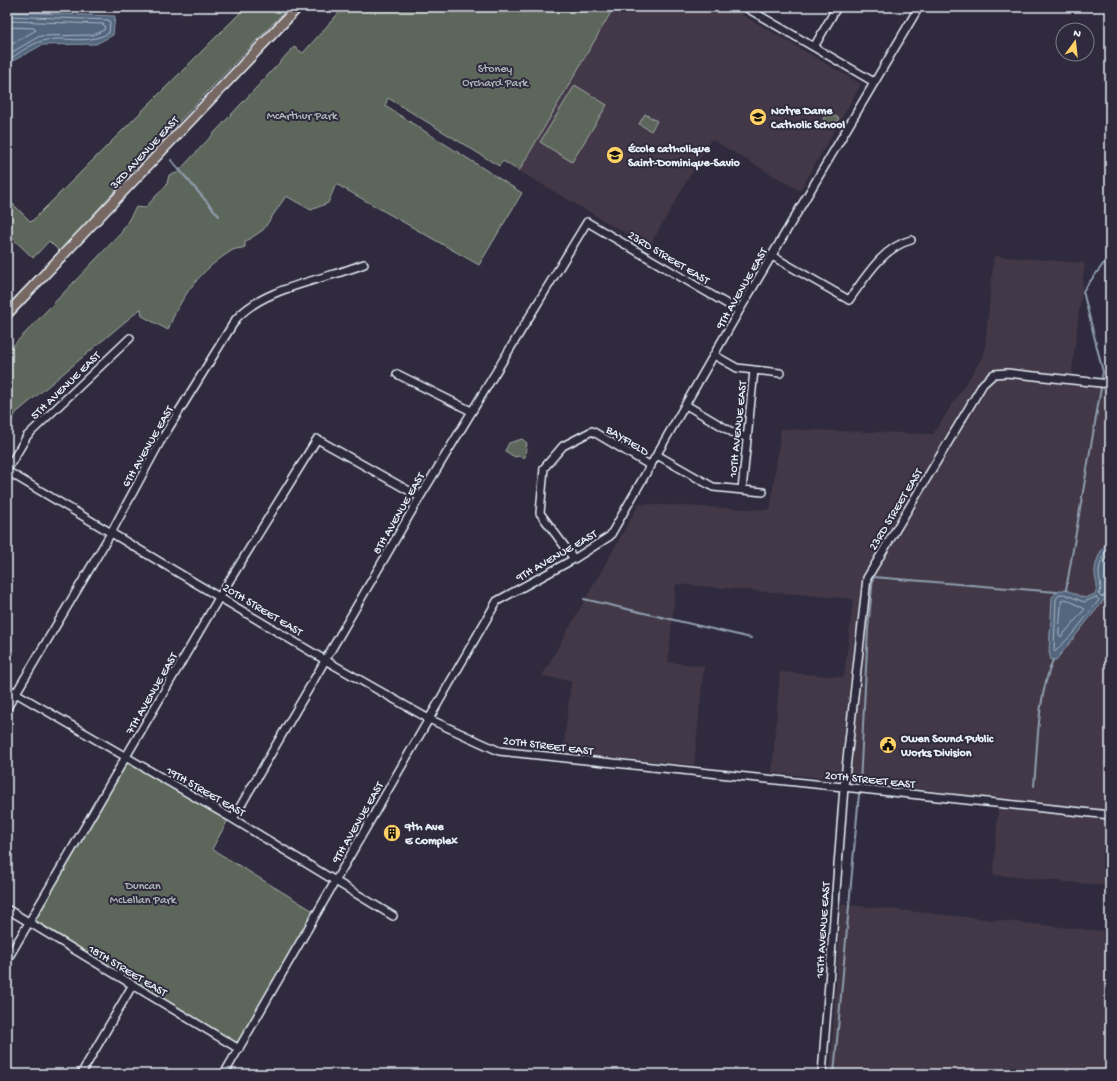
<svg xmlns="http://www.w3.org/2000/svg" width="1117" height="1081" font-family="'Gochi Hand',sans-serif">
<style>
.built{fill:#423946}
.green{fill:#5d665a;stroke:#a2aca9}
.water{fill:#53667e;stroke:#8f9eaf}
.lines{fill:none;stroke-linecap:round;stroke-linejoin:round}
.shore{stroke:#acb9c7;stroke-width:1}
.stream{stroke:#8f9eaf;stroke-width:2}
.minor-casing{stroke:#e8f1f8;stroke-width:10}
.major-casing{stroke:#e8f1f8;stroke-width:12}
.minor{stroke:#2f2a3d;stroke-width:7}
.major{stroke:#776864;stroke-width:9}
.labels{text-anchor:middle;stroke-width:4;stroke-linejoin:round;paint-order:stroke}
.park-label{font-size:12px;fill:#b0b9b9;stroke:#2f2a3d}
.poi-label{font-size:12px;font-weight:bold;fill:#e8f1f8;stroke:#2f2a3d;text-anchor:start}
.street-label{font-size:12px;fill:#e8f1f8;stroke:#2f2a3d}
</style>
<rect width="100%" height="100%" fill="#2f2a3d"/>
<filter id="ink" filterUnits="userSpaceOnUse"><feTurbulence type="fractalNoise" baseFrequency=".025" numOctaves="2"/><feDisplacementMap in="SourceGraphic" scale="8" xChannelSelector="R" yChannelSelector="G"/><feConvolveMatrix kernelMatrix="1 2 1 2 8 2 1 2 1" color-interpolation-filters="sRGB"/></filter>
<g filter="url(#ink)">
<path class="built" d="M614 7H729L861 84 800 191 711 139 649 247 519 171Z
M994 256 1085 263 1072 371 1074 377 1110 381V886L993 875 999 799 849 780 772 773 780 672 844 677 853 599 676 584 668 662 704 666 694 765 563 753 571 681 542 676 639 504 770 510 781 429 933 434 984 355Z
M841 904 1110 932V1074H830Z"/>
<path class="green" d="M246 7H289C211 87 134 168 60 252L49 241 33 258 7 233V198L31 222Z
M344 7H614L519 171 503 161 499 166 388 98 385 106 522 193 479 265 336 184 328 203 311 210 286 196 263 230 245 242V247C241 249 237 248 233 250 202 268 180 297 168 330L142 316 141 309 139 310 16 413 7 428V352L121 233 136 207 145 208 167 184 169 175 177 173 294 47 303 53Z
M575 85 607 105 572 162 540 142Z
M827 113 839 118 834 126 823 119Z
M645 114 657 121 651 131 639 124Z
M522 439 527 443 525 457 523 458 519 456 515 457 505 451 509 443Z
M127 760 228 820 212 849 315 912 238 1046 137 984 34 919Z"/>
<path class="water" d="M7 12 115 16 113 35 96 44 42 45 13 61 7 68Z
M1110 541V598L1104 600 1056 660H1051L1049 652 1052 597C1064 583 1071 594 1085 598L1095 594C1099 586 1096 583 1095 575 1094 564 1101 546 1110 541Z"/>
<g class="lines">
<path class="shore" d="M7 16 109 20 110 22 109 33C84 46 66 35 42 41 33 43 13 56 7 62
M7 21 103 24 105 26 104 30 93 35 40 36 7 55
M7 27 34 28 36 30 7 47
M1110 546C1104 551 1099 564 1099 573 1099 581 1103 586 1099 595L1101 597 1110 594
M1064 594 1084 602 1096 597 1099 600 1075 631 1055 652 1054 650 1056 599 1059 595Z
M1062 600 1066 599 1085 609 1061 637 1059 635Z"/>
<path class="stream" d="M171 160 219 216
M1102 377 1103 372 1083 291 1110 255
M1066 590 1101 388
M584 599 751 638
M860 784 868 629 873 577 1057 592
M1034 786C1038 744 1037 699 1053 660
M834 1074 859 794"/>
<defs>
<path id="minor" d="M745 7 874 82
M814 47 837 7
M772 256 849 300C865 278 883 247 911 240
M714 355 737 368 780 373
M397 374 471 411
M686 405 737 435 747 437
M657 455 713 487 763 492
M7 470 27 436 130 338
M7 471 325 660 429 719 499 751 1110 815
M742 490 754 370
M574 559 540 513 544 468 563 446 592 431 651 466
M7 688 233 819 393 916
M7 708 111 533 160 442 236 319C264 287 325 280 364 264
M233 819 420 497 587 222 739 311
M7 909 239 1049
M7 960 220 596 317 439 420 497
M81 1074 132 986
M224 1074 497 601 574 559 610 536 739 311 919 7
M822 1074 844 787 867 578 983 384 994 374 1007 373 1110 384"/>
<path id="major" d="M7 314 298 7"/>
</defs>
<use href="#minor" class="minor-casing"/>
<use href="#major" class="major-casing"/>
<use href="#minor" class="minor"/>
<use href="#major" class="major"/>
</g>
</g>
<defs>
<symbol id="school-disc" viewBox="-11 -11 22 22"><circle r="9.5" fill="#ffd166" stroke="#2f2a3d"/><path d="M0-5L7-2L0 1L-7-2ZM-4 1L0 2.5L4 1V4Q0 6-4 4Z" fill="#111"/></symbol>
<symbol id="civic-disc" viewBox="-11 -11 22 22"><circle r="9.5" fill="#ffd166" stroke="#2f2a3d"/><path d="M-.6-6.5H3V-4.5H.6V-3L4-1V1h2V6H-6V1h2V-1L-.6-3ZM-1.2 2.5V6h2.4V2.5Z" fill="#111"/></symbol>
<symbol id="building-disc" viewBox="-11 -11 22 22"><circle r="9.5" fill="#ffd166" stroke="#2f2a3d"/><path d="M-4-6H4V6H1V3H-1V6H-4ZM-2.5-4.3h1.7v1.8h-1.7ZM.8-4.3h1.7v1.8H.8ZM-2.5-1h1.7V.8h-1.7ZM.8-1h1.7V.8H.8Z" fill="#111"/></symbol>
</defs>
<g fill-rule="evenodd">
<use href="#school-disc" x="748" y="107" width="20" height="20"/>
<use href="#school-disc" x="605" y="145" width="20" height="20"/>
<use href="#civic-disc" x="878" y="735" width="20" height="20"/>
<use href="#building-disc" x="382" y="823" width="20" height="20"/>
</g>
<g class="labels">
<g class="park-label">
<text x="495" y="72">Stoney<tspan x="495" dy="14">Orchard Park</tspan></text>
<text x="302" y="119">McArthur Park</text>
<text x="143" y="889">Duncan<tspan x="143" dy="14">McLellan Park</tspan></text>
</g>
<g class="poi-label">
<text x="771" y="114">Notre Dame<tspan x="771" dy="14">Catholic School</tspan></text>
<text x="628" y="152">École catholique<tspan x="628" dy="14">Saint-Dominique-Savio</tspan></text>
<text x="901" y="742">Owen Sound Public<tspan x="901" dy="14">Works Division</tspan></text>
<text x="405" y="830">9th Ave<tspan x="405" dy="14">E Complex</tspan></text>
</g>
<g class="street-label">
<text transform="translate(144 152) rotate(-47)" y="4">3RD AVENUE EAST</text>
<text transform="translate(669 257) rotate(31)" y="4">23RD STREET EAST</text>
<text transform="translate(741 288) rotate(-60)" y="4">9TH AVENUE EAST</text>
<text transform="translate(65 385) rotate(-44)" y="4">5TH AVENUE EAST</text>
<text transform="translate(737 429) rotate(-84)" y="4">10TH AVENUE EAST</text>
<text transform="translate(628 440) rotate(31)" y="4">BAYFIELD</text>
<text transform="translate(147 446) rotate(-60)" y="4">6TH AVENUE EAST</text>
<text transform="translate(895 509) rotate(-59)" y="4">23RD STREET EAST</text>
<text transform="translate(398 513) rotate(-60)" y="4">8TH AVENUE EAST</text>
<text transform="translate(556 555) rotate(-30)" y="4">9TH AVENUE EAST</text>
<text transform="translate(263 609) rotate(31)" y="4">20TH STREET EAST</text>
<text transform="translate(151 693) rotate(-60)" y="4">7TH AVENUE EAST</text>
<text transform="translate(548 745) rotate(7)" y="4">20TH STREET EAST</text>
<text transform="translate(870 779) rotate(6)" y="4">20TH STREET EAST</text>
<text transform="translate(206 791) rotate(30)" y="4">19TH STREET EAST</text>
<text transform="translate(357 822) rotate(-60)" y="4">9TH AVENUE EAST</text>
<text transform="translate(822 930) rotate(-86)" y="4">16TH AVENUE EAST</text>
<text transform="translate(128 970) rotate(31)" y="4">18TH STREET EAST</text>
</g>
</g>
<rect width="1117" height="1081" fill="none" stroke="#2f2a3d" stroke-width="24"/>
<rect x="12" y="12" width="1093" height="1057" fill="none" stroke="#e8f1f8" stroke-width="1.5" filter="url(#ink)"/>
<g transform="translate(1075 42) rotate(15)"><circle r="19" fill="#2f2a3d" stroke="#797a88"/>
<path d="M0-3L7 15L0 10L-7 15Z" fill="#ffd166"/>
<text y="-6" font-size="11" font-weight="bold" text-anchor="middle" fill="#e8f1f8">N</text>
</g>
</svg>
